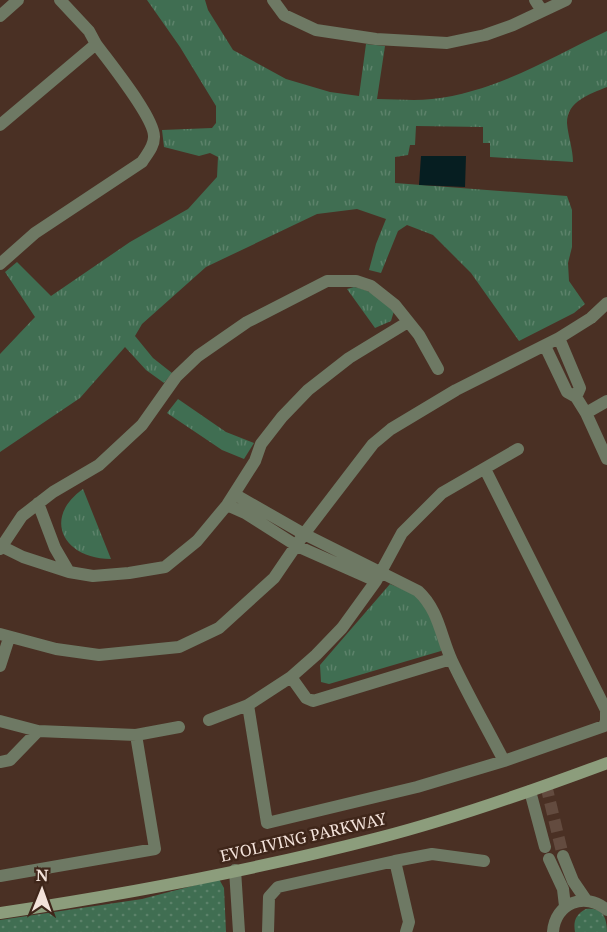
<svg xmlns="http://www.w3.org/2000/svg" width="607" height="932" font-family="'Noto Serif',serif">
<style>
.grass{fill:url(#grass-dots)}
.park{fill:url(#park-tufts)}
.water{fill:#061e21}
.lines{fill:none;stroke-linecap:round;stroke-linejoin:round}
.street-tunnel{stroke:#634b3f;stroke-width:12;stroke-dasharray:12 6;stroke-linecap:butt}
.street{stroke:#6e7964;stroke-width:12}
.secondary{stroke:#8c9d7c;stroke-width:12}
.labels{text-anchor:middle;stroke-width:5;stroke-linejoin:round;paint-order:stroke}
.street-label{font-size:16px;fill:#f3e2da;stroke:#3f261a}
</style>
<defs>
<pattern id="grass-dots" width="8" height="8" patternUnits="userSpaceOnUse" patternTransform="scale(1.5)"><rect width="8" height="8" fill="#406e52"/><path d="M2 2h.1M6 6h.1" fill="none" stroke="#5c826a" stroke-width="1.8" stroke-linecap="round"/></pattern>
<pattern id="park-tufts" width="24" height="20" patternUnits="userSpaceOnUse" patternTransform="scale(1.5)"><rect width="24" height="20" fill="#406e52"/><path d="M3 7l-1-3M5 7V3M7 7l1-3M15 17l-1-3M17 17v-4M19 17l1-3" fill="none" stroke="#5c826a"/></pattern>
</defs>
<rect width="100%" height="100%" fill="#4a3024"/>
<path class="grass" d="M219 879 224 888 226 932H0V920L142 899Z
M586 909C603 907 607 918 607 932H575C573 921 576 914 586 909Z"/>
<path class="park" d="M147 0H205L208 10 233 50 286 79 330 92 359 96 366 44 385 46 377 99C395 99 414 101 432 99 496 92 550 58 607 31V87C590 94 567 101 567 123 568 136 573 149 573 162L490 157V143H483V127L416 126 415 145H410L408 155 395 157V183L567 196 572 210V247L568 263 569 281 585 304 574 313 519 341 471 273 433 235 407 225 398 231 381 273 369 270 376 244 386 219 357 209 317 214 206 267 142 324 135 336 153 358 172 373 164 383 146 370 125 347 80 398 0 452V354L35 317 5 272 17 262 51 296 130 242 188 209 217 177 218 157 210 153 199 156 164 147 162 130 212 128 216 123V106L180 47Z
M354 287C371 289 382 301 394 311L391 321 375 328 347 289Z
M178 399 226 432 254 443 244 459 222 450 167 413Z
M83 489 111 559C63 559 42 518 83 489Z
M390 584 424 598 445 647 441 651 329 684 321 682 320 665Z"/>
<path class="water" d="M421 156H466L465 187 419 185Z"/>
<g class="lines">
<path class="street-tunnel" d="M546 785 563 856"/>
<path class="street" d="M60 0 89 31 96 44
M273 0 284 15 316 30 376 39 447 43 485 35 513 25 566 0
M535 0 542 11
M0 16 18 0
M0 125 96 44C109 62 155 118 154 137 154 147 147 154 142 162L35 233 0 264
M559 338 580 388 576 397
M545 346 567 392 576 397 586 413 607 459
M586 413 607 401
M234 494 304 534 418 591C439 610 441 638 452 661 468 695 487 728 504 761
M38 503 55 548 69 572
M227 505 245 513 297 546 376 581
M1 546 23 557 69 572 93 576 129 573 165 567 197 541 227 505 255 461 261 444 282 417 308 390 349 358 408 322
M0 549 22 516 53 492 99 465 142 425 176 377 198 356 247 322 327 281H356L371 286 395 305 419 335 438 369
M0 634 56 649 99 655 179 647 219 628 274 578 304 534 373 444 391 429 456 390 559 338 591 318 607 303
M0 666 9 638
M291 677 306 698 313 701 451 659
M248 705 267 823 417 787 504 761 604 726 606 721V710L485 469
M209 720 248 705 291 677 316 655 342 628 376 581 402 533 442 493 518 449
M0 721 38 731 136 735 179 727
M0 762 10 760 38 731
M530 791 545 847
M563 856 573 881 586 900
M549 859 563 889 565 906
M395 861 432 854 484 861
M235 870 239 932
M0 876 155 849 136 735
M268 932 269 897 278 887 395 861 409 922 406 932
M553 932C555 903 585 891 607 910"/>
<path class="secondary" d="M0 913C127 894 254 870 378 838 456 818 532 791 607 763"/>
</g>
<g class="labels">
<g class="street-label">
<text transform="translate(303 837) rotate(-13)" y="6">EVOLIVING PARKWAY</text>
</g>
</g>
<g transform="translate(42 890) rotate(1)" stroke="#3f261a" stroke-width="4.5" paint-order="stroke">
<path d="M0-4.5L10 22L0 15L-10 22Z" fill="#f3e2da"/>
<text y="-9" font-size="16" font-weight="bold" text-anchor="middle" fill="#f3e2da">N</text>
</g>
</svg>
